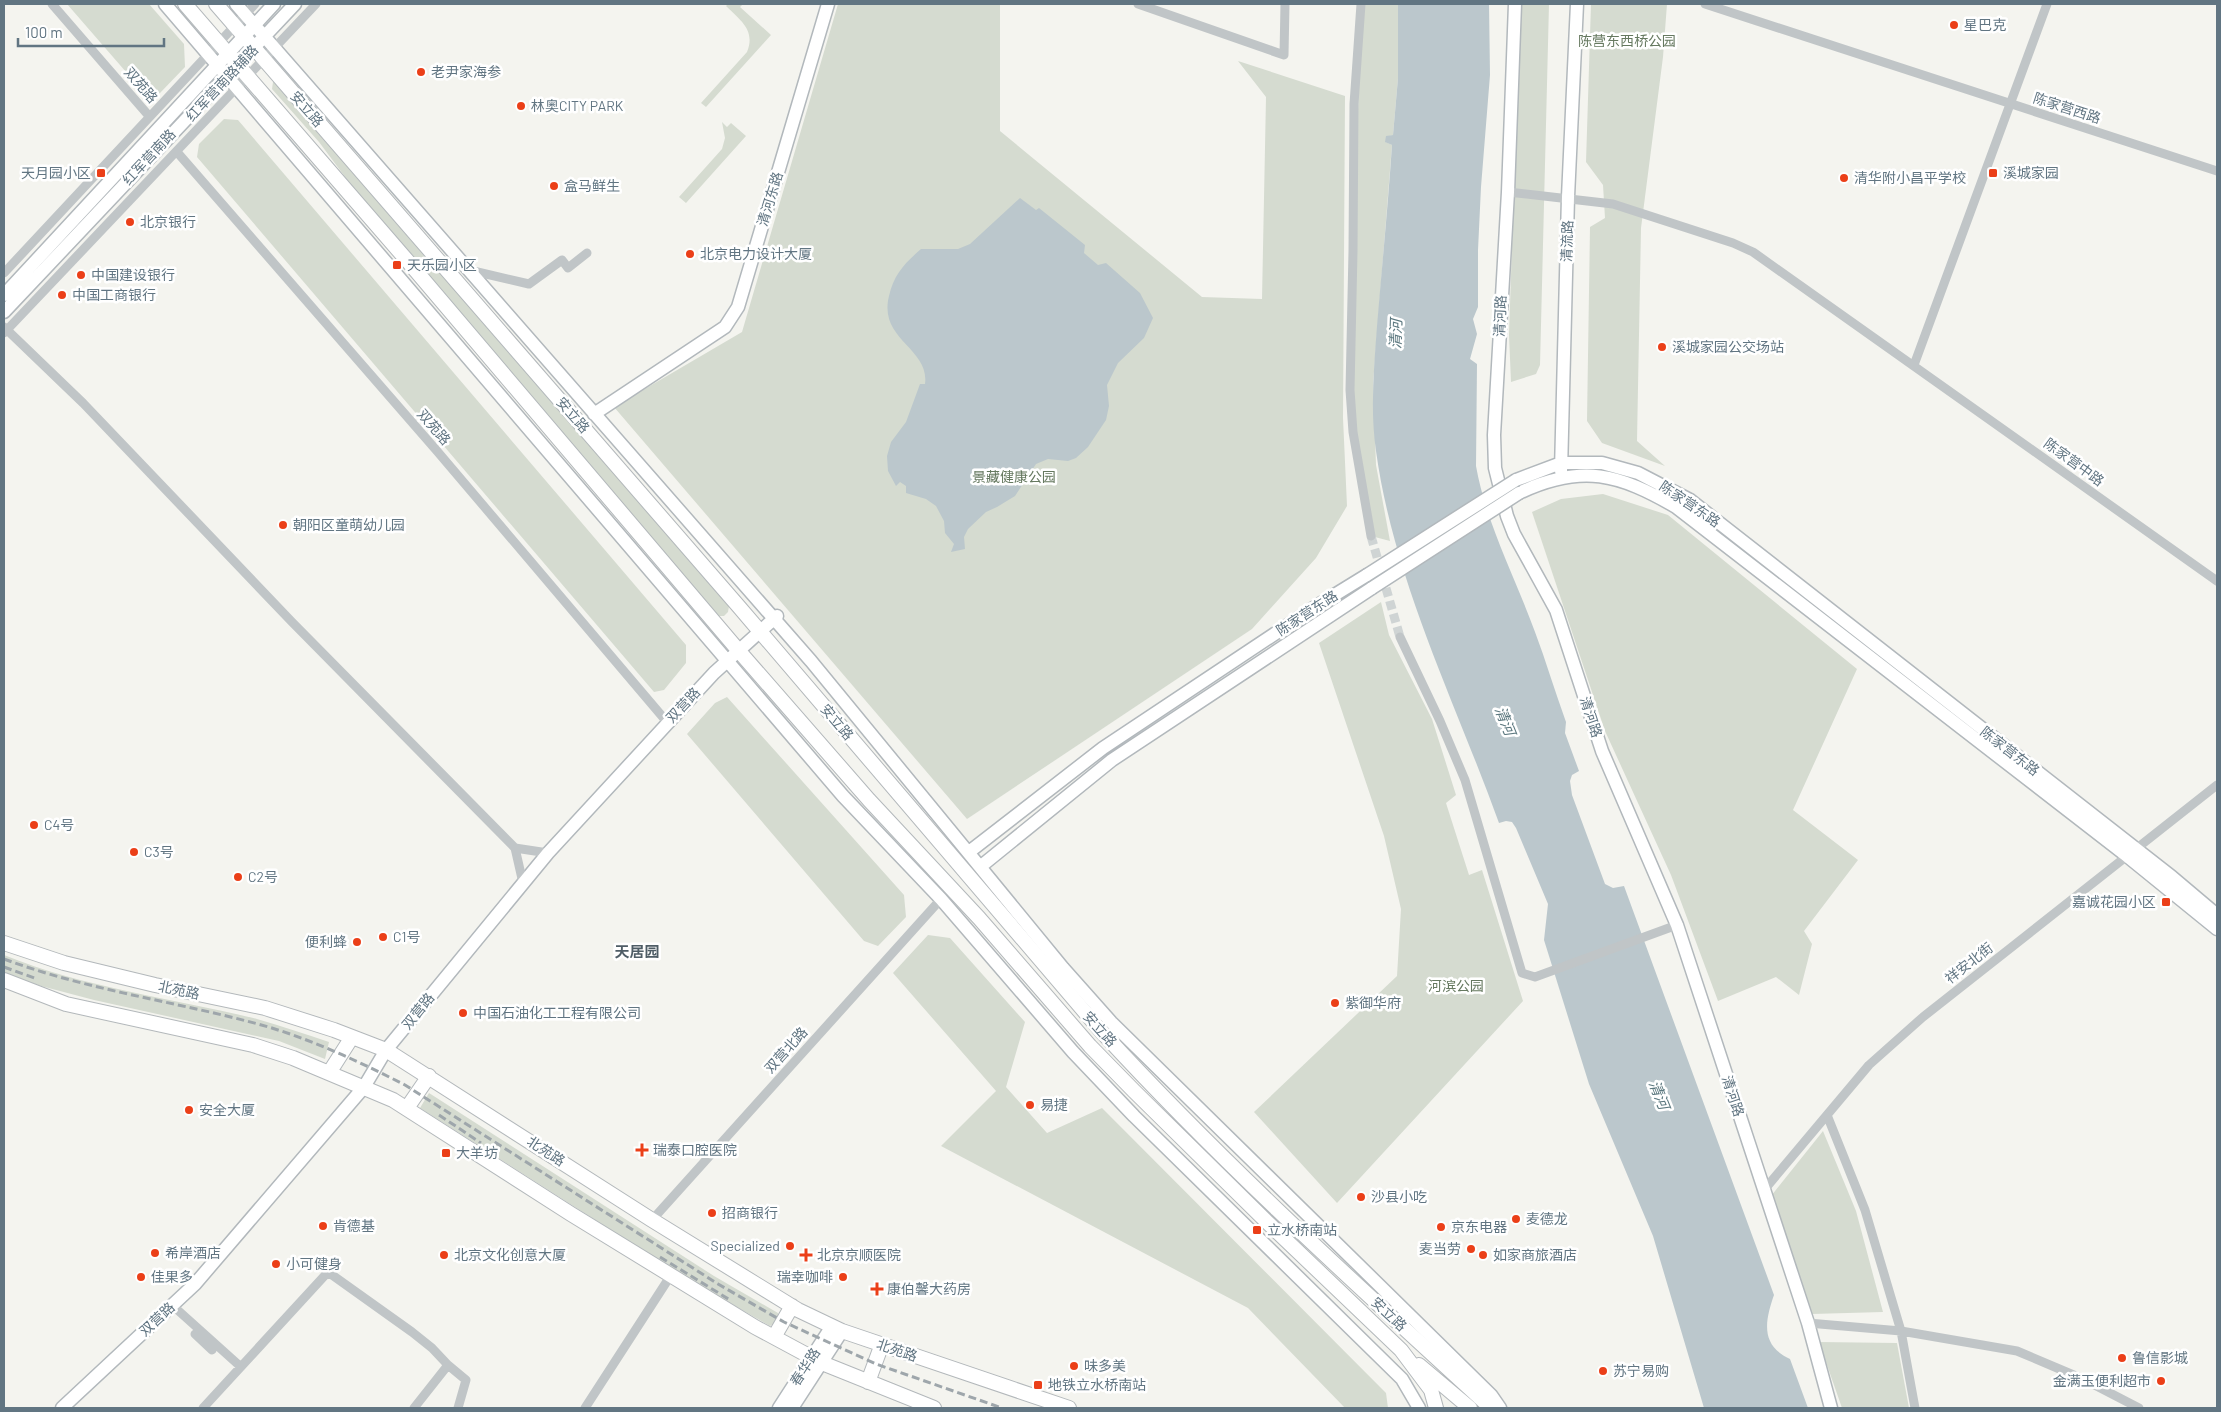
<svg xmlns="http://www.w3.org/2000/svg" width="2221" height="1412" font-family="Barlow,'Noto Sans SC',sans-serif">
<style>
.green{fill:#d5dbd0}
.water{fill:#bbc7cc}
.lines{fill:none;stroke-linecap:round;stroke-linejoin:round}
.street-tunnel{stroke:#cfd4d4;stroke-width:9;stroke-dasharray:9 4.5;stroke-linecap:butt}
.secondary-casing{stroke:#b2b8bc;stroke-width:15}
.primary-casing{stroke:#b3b8bb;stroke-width:16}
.street{stroke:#c0c5c7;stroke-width:9}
.secondary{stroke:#fff;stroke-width:12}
.primary{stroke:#fff;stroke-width:14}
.rail{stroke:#9ea6ab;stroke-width:3;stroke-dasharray:8 4;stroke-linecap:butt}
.secondary-bridge-casing{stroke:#b2b8bc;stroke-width:15;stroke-linecap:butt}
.secondary-bridge{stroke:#fff;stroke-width:12}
.poi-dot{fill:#eb3f18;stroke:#fff;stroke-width:2}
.labels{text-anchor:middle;stroke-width:5;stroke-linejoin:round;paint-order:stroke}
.poi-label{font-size:14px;fill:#617582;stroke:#fff;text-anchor:start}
.park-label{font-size:14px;fill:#667960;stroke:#fff}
.street-label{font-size:14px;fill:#617582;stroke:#fff}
.water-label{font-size:15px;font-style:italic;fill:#5c787f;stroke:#fff}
.neighbourhood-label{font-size:15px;font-weight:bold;fill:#4f5d66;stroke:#fff}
</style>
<rect width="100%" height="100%" fill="#f4f4ef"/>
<path class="green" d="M67 4H149L184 44 185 67 160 93 146 95Z
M728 4H743L740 7 771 35 706 107 701 103 747 52C756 30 740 20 726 6Z
M838 4H1000V131L1202 297 1262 299 1266 97 1238 61 1345 96 1343 418 1347 506 1316 558 1252 629 967 819 614 407 742 332Z
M1361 4H1398V78L1393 135 1386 137V142L1392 145 1373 384 1376 465 1390 541 1371 536 1350 390Z
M1520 4H1549L1540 365 1536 374 1511 382 1509 335Z
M1591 4H1667L1663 57 1641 228 1637 441 1665 466 1602 443 1587 421 1590 227 1605 218 1603 185 1586 162Z
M280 81 729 606 728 612 724 616H718L378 221 319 142 272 89 273 82Z
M224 119 238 120 686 645V663L664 690 654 692 197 157 199 144Z
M722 122 727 127 731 123 746 136 686 203 679 197 722 149 725 138Z
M1603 494 1668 515 1857 669 1793 810 1858 860 1804 931 1812 944 1799 995 1776 977 1718 1001 1671 875 1605 731 1532 512 1561 499Z
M1381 602 1389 635 1432 719 1456 795 1446 803 1469 875 1482 870 1523 1001 1337 1203 1254 1112 1397 976 1401 909 1384 836 1319 643Z
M727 697 904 895 906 917 878 946 864 941 687 734 715 703Z
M928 935 950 938 1025 1022 1006 1087 1047 1133 1102 1108 1386 1393 1388 1408H1345L1248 1308 941 1146 996 1091 893 973Z
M4 955C85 988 172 998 257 1019 282 1026 305 1034 329 1042L325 1059 279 1041 94 1000 41 986 4 973Z
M429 1093 714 1276 778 1313V1321L770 1326 686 1278 420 1108Z
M1823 1131 1856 1211 1883 1312 1812 1314 1771 1196Z
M1819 1342 1897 1343 1909 1408H1842Z"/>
<path class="water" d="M1398 4H1489L1490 75 1481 187 1478 250V307L1473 319 1477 334 1470 359 1477 364 1476 466C1486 523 1515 577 1535 632 1546 661 1555 692 1566 722L1565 733 1579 771 1572 775 1570 781 1572 795 1605 884 1613 888 1624 886 1774 1295C1765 1321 1760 1345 1790 1359L1808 1408H1704L1653 1236 1589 1084 1544 940 1548 904 1516 828 1512 822 1506 821 1499 823C1455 701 1394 581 1376 451 1370 410 1374 367 1377 326 1382 266 1388 205 1392 145L1385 142 1386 136 1393 135 1398 78Z
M1020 198 1036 210 1039 208 1085 245 1084 253 1098 265 1106 263 1140 293 1153 318 1144 338 1118 363 1107 385 1109 406 1106 420 1088 447 1076 458 1068 461 1048 459 1036 464 1015 496 997 507 986 512 968 529 964 537 965 549 951 552 954 544 945 533 944 521 936 506 926 499 906 493V486L900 482 896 486 888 471 887 456 891 442 906 422 920 384H925C930 348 878 340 889 296 894 274 905 263 921 249H958L970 244Z"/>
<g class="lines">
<path class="street-tunnel" d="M1371 536 1400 637"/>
<defs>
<path id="secondary" d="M165 4 843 796 941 899 1073 1052 1134 1116 1402 1379 1419 1408
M236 4 811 661 1063 968 1111 1022 1491 1395 1500 1408
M1515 4 1508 192 1494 435 1495 468 1507 516 1514 534 1556 610 1602 751 1677 925 1808 1323 1831 1408
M4 295 274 4
M4 312 295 4
M594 414 725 327 738 307 828 4
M1561 471 1568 197 1577 4
M1516 480 1561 463H1602L1638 473 1690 500 2172 877 2217 915
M1519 493C1582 463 1619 474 1676 507L2127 856 2217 929
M969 852 1103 748 1315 607 1367 575
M980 867 1112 760 1372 588
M62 1408 195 1284 364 1087 386 1050 548 853 714 673 777 616
M779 1408 832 1326
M792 1408 842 1331"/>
<path id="primary" d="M185 4 405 258 738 650 869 800 979 918 1090 1046 1134 1091 1267 1222 1401 1350 1431 1390 1436 1408
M216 4 740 608 1102 1032C1224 1165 1358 1286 1491 1408
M4 943 64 963 155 985 265 1008 334 1030 386 1050 652 1220 798 1310 842 1331 1069 1408
M4 980 66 1004 253 1045 293 1058 393 1100 571 1214 755 1327 822 1363 934 1408
M329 1073 352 1037
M407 1108 429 1076
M774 1337 792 1306
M1419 1365 1470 1408
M868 1382 882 1344"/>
</defs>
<use href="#secondary" class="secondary-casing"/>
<use href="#primary" class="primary-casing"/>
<path class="street" d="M52 4 149 116
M1138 4 1284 55 1285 4
M1361 4 1354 104 1353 251 1350 390 1353 432 1371 536
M1705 4 2217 171
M177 152 437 451 667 722
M1508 192 1613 204 1733 243 1753 252 2217 581
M469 270 529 284 562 260 568 268 587 253
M4 273 255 4
M4 327 83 403 292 622 515 848 523 883
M4 333 316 4
M1914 365 2047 4
M1400 637 1440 721 1465 780 1522 973 1535 977 1677 925
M515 848 548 853
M1827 1115 1865 1210 1901 1331 1915 1408
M1764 1190 1869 1065 1923 1017 2217 785
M652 1220 941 899
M172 1305 241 1367
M1808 1323 1901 1331 2017 1351 2083 1379 2139 1408
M195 1334 212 1350
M448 1365 466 1380 458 1408
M203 1408 328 1272 412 1332 432 1348 448 1365 414 1408
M585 1408 671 1275"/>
<use href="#secondary" class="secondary"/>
<use href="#primary" class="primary"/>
<path class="rail" d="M4 959C87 990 173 1001 258 1024 309 1038 358 1061 405 1085L718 1284 784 1322 876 1364 1002 1408
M4 967 37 979
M439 1115 481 1143
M660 1257 730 1300"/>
<defs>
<path id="secondary-bridge" d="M1367 575 1516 480
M1372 588 1519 493"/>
</defs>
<use href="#secondary-bridge" class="secondary-bridge-casing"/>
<use href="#secondary-bridge" class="secondary-bridge"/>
</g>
<g class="poi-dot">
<circle cx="1954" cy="25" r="5"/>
<circle cx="421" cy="72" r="5"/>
<circle cx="521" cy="106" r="5"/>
<rect x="96" y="168" width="10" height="10" rx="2.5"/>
<rect x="1988" y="168" width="10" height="10" rx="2.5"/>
<circle cx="1844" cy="178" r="5"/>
<circle cx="554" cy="186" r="5"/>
<circle cx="130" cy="222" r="5"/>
<circle cx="690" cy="254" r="5"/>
<rect x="392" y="260" width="10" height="10" rx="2.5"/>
<circle cx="81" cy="275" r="5"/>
<circle cx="62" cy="295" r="5"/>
<circle cx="1662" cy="347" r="5"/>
<circle cx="283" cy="525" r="5"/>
<circle cx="34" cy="825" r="5"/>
<circle cx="134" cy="852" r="5"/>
<circle cx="238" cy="877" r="5"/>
<rect x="2161" y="897" width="10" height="10" rx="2.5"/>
<circle cx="383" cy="937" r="5"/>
<circle cx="357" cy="942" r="5"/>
<circle cx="1335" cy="1003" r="5"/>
<circle cx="463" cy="1013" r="5"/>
<circle cx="1030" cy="1105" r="5"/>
<circle cx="189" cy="1110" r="5"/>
<path d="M639.5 1142.5h5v5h5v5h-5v5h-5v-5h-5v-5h5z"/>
<rect x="441" y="1148" width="10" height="10" rx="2.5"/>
<circle cx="1361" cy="1197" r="5"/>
<circle cx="712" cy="1213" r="5"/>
<circle cx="1516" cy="1219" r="5"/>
<circle cx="323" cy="1226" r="5"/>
<circle cx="1441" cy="1227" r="5"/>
<rect x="1252" y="1225" width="10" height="10" rx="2.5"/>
<circle cx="790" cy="1246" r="5"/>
<circle cx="1471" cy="1249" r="5"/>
<circle cx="155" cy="1253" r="5"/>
<circle cx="444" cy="1255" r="5"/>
<path d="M803.5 1247.5h5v5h5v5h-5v5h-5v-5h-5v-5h5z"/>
<circle cx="1483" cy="1255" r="5"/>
<circle cx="276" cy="1264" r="5"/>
<circle cx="141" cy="1277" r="5"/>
<circle cx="843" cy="1277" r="5"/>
<path d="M874.5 1281.5h5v5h5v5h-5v5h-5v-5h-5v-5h5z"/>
<circle cx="2122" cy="1358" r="5"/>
<circle cx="1074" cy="1366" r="5"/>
<circle cx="1603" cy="1371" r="5"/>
<circle cx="2161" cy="1381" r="5"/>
<rect x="1033" y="1380" width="10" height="10" rx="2.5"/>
</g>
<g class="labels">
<g class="poi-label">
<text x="1964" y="30">星巴克</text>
<text x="431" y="77">老尹家海参</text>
<text x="531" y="111">林奥CITY PARK</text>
<text x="91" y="178" text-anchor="end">天月园小区</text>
<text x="2003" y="178">溪城家园</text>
<text x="1854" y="183">清华附小昌平学校</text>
<text x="564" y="191">盒马鲜生</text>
<text x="140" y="227">北京银行</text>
<text x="700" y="259">北京电力设计大厦</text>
<text x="407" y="270">天乐园小区</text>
<text x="91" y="280">中国建设银行</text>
<text x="72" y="300">中国工商银行</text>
<text x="1672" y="352">溪城家园公交场站</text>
<text x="293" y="530">朝阳区童萌幼儿园</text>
<text x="44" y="830">C4号</text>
<text x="144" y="857">C3号</text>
<text x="248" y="882">C2号</text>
<text x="2156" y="907" text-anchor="end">嘉诚花园小区</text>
<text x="393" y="942">C1号</text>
<text x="347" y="947" text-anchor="end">便利蜂</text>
<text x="1345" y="1008">紫御华府</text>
<text x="473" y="1018">中国石油化工工程有限公司</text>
<text x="1040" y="1110">易捷</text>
<text x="199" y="1115">安全大厦</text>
<text x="653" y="1155">瑞泰口腔医院</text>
<text x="456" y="1158">大羊坊</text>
<text x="1371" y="1202">沙县小吃</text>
<text x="722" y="1218">招商银行</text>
<text x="1526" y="1224">麦德龙</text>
<text x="333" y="1231">肯德基</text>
<text x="1451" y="1232">京东电器</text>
<text x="1267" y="1235">立水桥南站</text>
<text x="780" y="1251" text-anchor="end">Specialized</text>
<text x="1461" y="1254" text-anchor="end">麦当劳</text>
<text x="165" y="1258">希岸酒店</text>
<text x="454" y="1260">北京文化创意大厦</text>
<text x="817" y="1260">北京京顺医院</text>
<text x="1493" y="1260">如家商旅酒店</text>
<text x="286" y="1269">小可健身</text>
<text x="151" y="1282">佳果多</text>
<text x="833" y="1282" text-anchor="end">瑞幸咖啡</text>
<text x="887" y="1294">康伯馨大药房</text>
<text x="2132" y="1363">鲁信影城</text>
<text x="1084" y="1371">味多美</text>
<text x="1613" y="1376">苏宁易购</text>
<text x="2151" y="1386" text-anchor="end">金满玉便利超市</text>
<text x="1048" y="1390">地铁立水桥南站</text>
</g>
<g class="park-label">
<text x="1627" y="46">陈营东西桥公园</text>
<text x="1014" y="482">景藏健康公园</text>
<text x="1456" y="991">河滨公园</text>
</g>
<g class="street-label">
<text transform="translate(222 83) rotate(-47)" y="5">红军营南路辅路</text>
<text transform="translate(141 85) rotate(49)" y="5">双苑路</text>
<text transform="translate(2067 108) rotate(18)" y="5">陈家营西路</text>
<text transform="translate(307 109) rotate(49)" y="5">安立路</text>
<text transform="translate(149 157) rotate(-47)" y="5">红军营南路</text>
<text transform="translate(770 199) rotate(-73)" y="5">清河东路</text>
<text transform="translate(1567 241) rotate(-88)" y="5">清流路</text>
<text transform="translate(1500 316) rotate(-87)" y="5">清河路</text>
<text transform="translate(573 415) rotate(49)" y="5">安立路</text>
<text transform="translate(434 427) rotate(49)" y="5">双苑路</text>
<text transform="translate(2074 462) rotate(36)" y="5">陈家营中路</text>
<text transform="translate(1690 504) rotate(34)" y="5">陈家营东路</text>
<text transform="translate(1307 613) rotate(-33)" y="5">陈家营东路</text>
<text transform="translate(683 705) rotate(-47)" y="5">双营路</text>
<text transform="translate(1591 717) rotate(72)" y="5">清河路</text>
<text transform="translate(837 722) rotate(50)" y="5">安立路</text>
<text transform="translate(2010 751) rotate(38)" y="5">陈家营东路</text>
<text transform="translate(1969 963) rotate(-38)" y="5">祥安北街</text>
<text transform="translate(179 990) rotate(12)" y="5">北苑路</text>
<text transform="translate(418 1011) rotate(-51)" y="5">双营路</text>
<text transform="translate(1100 1029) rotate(48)" y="5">安立路</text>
<text transform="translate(786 1050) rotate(-48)" y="5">双营北路</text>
<text transform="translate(1733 1096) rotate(72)" y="5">清河路</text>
<text transform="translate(546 1151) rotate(33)" y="5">北苑路</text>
<text transform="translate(1389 1314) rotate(43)" y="5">安立路</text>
<text transform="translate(157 1319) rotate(-43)" y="5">双营路</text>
<text transform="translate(897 1350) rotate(19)" y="5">北苑路</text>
<text transform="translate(805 1367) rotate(-57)" y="5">春华路</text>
</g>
<g class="water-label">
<text transform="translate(1396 334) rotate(-88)" y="5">清河</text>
<text transform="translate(1505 721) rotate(68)" y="5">清河</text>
<text transform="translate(1659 1095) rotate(68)" y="5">清河</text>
</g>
<g class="neighbourhood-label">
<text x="637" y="957">天居园</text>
</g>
</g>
<rect width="2221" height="1412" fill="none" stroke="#617582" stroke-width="10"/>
<path d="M18 38v8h146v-8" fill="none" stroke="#617582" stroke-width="2.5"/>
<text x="25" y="38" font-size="15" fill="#617582" stroke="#ffffff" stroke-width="4" paint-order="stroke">100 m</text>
</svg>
